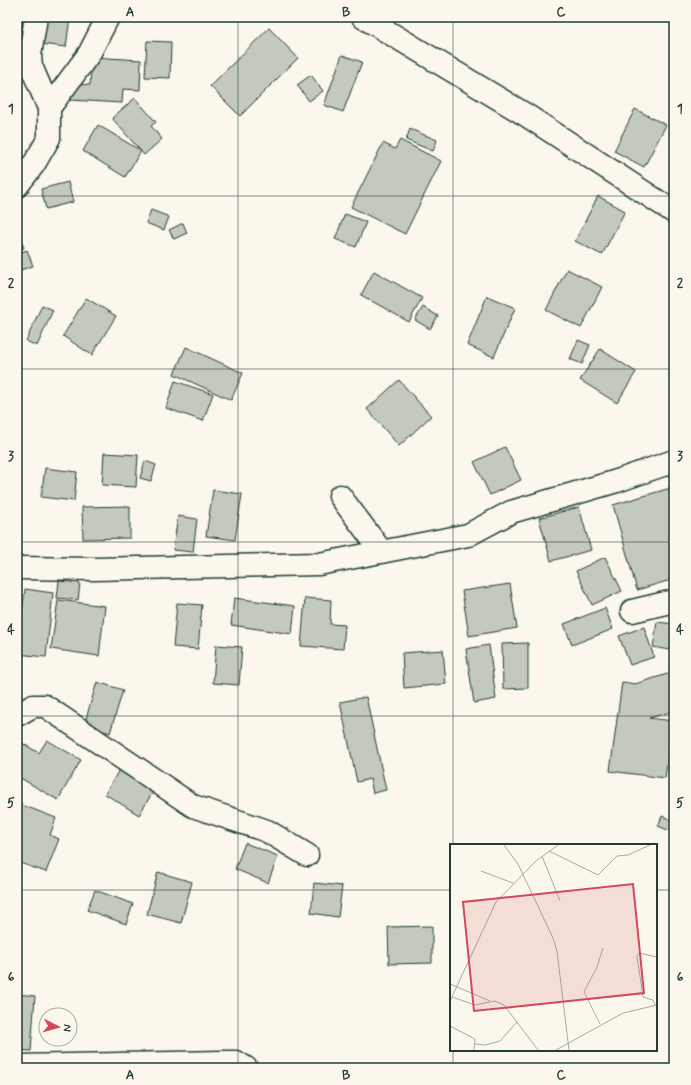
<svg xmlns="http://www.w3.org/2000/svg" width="691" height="1085" font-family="Mynerve,sans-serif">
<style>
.building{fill:#c4c9be;stroke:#1f3d34}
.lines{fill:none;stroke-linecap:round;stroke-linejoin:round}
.minor-casing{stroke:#1f3d34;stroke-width:25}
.minor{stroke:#fbf7ec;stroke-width:22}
.grid{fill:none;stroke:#1f3d34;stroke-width:1;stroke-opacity:0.55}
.inset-road{fill:none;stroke:#a3ada2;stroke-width:1}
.view{fill:#d1495b;fill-opacity:0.15;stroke:#d1495b;stroke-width:2}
.inset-edge{fill:none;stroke:#1f3d34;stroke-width:2}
.neatline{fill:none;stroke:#1f3d34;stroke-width:1.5}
.grid-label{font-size:13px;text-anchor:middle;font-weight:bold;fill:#1f3d34}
</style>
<rect width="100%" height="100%" fill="#fbf7ec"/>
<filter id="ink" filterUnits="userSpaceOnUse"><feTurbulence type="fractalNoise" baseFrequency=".025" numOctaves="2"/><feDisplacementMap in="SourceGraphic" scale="8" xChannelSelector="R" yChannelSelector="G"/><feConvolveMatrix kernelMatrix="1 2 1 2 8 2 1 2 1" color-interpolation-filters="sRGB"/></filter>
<g filter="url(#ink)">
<path class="building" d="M43 17H70L66 47 40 44Z
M204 17H235L234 20Z
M269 28 298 58 240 116 210 86Z
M147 41 171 42 170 78 145 77Z
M342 55 362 62 343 112 324 105Z
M92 57 141 60 140 90 123 89 122 103 70 100 71 83 90 85Z
M311 75 323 91 309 101 297 85Z
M135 98 156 122 151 126 162 139 144 155 112 118Z
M635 109 666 125 644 167 614 151Z
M98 125 141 151 125 177 83 151Z
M410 129 437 140 433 151 406 140Z
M400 140 441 161 405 234 351 207 383 143 395 149Z
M68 182 73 202 46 209 41 189Z
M598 196 625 211 602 255 575 241Z
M151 210 169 217 164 230 146 223Z
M345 214 366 222 356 247 335 239Z
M183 223 187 233 174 239 169 230Z
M17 227 24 248 17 250Z
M27 250 33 266 17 271V254Z
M567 269 602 287 581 328 546 310Z
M374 271 422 298 409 322 361 295Z
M487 296 515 308 494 357 467 345Z
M86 298 116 316 92 355 63 336Z
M42 305 53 310 37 346 26 341Z
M423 307 438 316 430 329 415 320Z
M578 340 590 345 582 364 570 359Z
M186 347 243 373 231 400 174 374Z
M600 349 636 372 617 403 580 380Z
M399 380 431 416 399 446 367 409Z
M175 381 213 394 203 421 166 408Z
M505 447 521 480 490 495 474 462Z
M104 453 138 455 136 487 102 485Z
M145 461 156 465 151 481 140 478Z
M45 468 77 472 74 501 41 497Z
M674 487V533L669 535 674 553V579L637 590 613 505Z
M213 490 242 494 235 540 206 536Z
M130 506V538L83 539 82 507Z
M579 507 591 550 551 561 539 518Z
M178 516 197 519 193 552 173 550Z
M605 557 622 591 592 605 576 571Z
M59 581 80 583 78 600 57 598Z
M510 584 517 628 469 636 462 591Z
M25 589 53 593 46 657 17 654Z
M234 598 295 606 292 634 231 625Z
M305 598 331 600 330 624 345 625 343 649 301 646Z
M58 600 105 606 99 656 51 649Z
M177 603 202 605 198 649 173 647Z
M605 608 613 629 572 645 564 624Z
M657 622 674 624V651L653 647Z
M644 627 654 657 630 665 619 636Z
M528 643V688L503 689 502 644Z
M216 645 242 647 239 685 213 683Z
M489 645 496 699 474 703 466 649Z
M443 650 446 684 404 688 402 653Z
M674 672V711L649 718 673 721 665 778 610 771 622 682 635 684Z
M97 682 123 690 110 733 84 725Z
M366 697 386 790 373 793 370 779 357 782 340 702Z
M17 740 39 753 47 740 81 760 58 800 17 776Z
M119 770 154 790 139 815 105 794Z
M17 803 56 818 50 835 59 839 46 872 17 862Z
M662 816 674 821 670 831 658 826Z
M245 843 278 856 268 883 235 869Z
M158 872 192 882 181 923 147 914Z
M314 883 342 886 338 917 311 913Z
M95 890 133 904 126 924 87 910Z
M432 926V963L389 964 388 927Z
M17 994 35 996 31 1051 17 1050Z"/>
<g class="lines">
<defs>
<path id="minor" d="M363 17 526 115 674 212
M49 108 89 54 108 17
M17 186 34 164 49 138V108L31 66 30 55 36 17
M340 496 382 552
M17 568 94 569 319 564 468 535 511 512 617 481 674 461
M632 611 674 601
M17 715 33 706H45L193 806 267 831 307 855
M17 1066 223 1062H236L246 1068"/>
</defs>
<use href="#minor" class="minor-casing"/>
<use href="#minor" class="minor"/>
</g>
</g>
<path class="grid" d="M238 17V1068M453 17V845M17 196H674M17 369H674M17 542H674M17 716H674M17 890H451M656 890H674M453 1050V1068"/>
<g transform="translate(450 844)">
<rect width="207" height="207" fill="#fbf7ec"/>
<path class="inset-road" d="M54 1 68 20 103 94 107 107 119 206M99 7 148 31 167 12 178 11 200 1M92 12 110 57M31 27 63 39M0 140 40 157M2 153 25 161 45 157 54 161 88 206M0 157 46 58 86 17 108 1M205 161 203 156 193 153 187 112 189 109 207 113M150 180 134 148 147 123 153 104M0 182 25 195 24 206M25 200 35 201 50 197 67 178M106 206 173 169 207 161"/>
<path class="view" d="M183 40 194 149 24 167 13 58Z"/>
<rect width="207" height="207" class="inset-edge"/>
</g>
<rect width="691" height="1085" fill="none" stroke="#fbf7ec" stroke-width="44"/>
<g transform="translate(58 1027) rotate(96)"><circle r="19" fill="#fbf7ec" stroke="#a3ada2"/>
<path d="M0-3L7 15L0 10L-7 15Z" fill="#d1495b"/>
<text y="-6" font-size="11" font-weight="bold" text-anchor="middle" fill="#1f3d34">N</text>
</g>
<rect x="22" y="22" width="647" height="1041" class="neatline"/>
<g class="grid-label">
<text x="130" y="16">A</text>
<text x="346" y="16">B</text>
<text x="561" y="16">C</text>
<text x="11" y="113">1</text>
<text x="680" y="113">1</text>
<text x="11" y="287">2</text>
<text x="680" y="287">2</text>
<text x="11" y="460">3</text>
<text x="680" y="460">3</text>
<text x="11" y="634">4</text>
<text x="680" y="634">4</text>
<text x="11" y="807">5</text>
<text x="680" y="807">5</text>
<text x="11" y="981">6</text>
<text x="680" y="981">6</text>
<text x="130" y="1079">A</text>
<text x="346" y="1079">B</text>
<text x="561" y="1079">C</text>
</g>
</svg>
